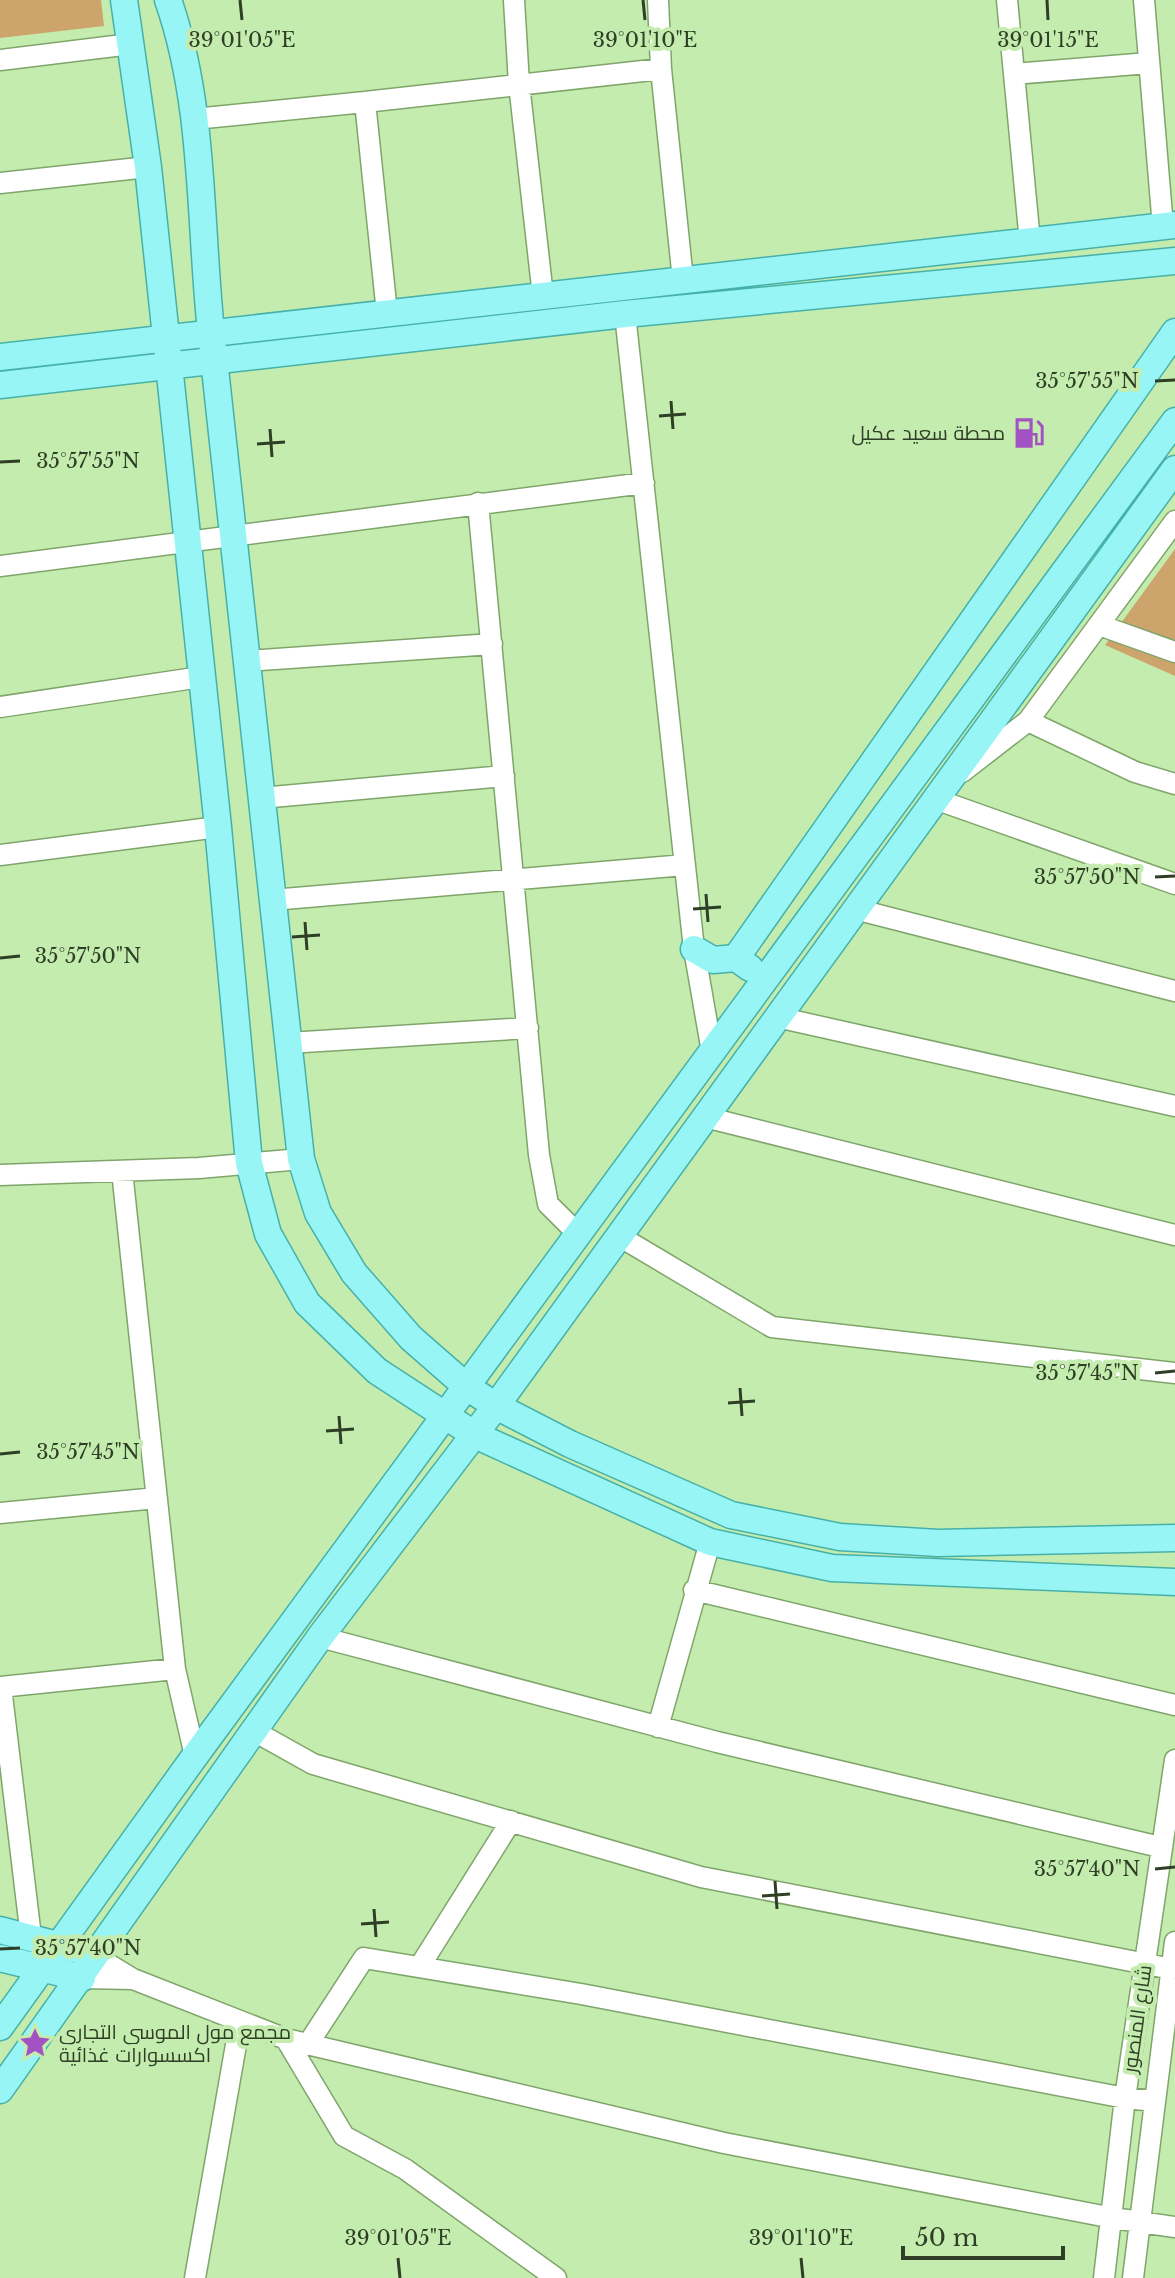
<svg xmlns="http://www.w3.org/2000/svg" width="1175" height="2278" font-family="'Libre Baskerville',Cairo,serif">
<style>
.green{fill:#cda56c}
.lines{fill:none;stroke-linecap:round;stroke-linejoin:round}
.minor-casing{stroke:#7fa56b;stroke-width:23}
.major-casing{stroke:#46b1a9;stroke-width:29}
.minor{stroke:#fff;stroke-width:20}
.major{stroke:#98f5f5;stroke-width:26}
.ticks{fill:none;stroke:#2f3f26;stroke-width:3}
.labels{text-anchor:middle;stroke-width:8;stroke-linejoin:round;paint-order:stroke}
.poi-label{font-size:20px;fill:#2f3f26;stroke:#c4ecaf;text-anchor:end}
.street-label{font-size:20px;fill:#2f3f26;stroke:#c4ecaf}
.ticks-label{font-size:20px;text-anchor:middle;fill:#2f3f26;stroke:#c4ecaf;stroke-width:8;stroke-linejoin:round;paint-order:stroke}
</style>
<rect width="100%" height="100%" fill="#c4ecaf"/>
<path class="green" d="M0 0H101L104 26 0 38Z
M1175 549V676L1105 645Z"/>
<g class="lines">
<defs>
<path id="minor" d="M514 0 519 84 543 296
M658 0 661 69 683 280
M1007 0 1030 242
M1144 0 1163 227
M0 60 131 44
M1014 74 1149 63
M194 119 365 102
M0 183 148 167
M387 313 365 102 661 69
M625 314 694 949 712 1052
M478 503 539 1155 548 1204 578 1234
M0 566 644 483
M1099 625 1175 652
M246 661 492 644
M0 707 201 677
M1028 721 1135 772 1175 784
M962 772 1028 721 1175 521
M261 798 504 776
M935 799 1175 884
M0 855 218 827
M272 900 685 865
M855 909 1175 991
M777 1017 1175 1106
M288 1043 528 1028
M705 1117 1175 1235
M122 1171 175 1669 195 1756
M0 1175 199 1168 301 1159
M619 1236 772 1327 1175 1373
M0 1513 157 1498
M694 1590 1175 1705
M320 1637 717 1742 1160 1847
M0 1687 175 1669
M1 1687 31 1937
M658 1727 710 1542
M254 1731 313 1764 701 1877 1172 1969
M95 1956 133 1979 286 2039 724 2143 1113 2218 1175 2227
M420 1966 511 1821
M82 1978 133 1979
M286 2039 344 2136 405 2169 556 2278
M308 2044 364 1958 581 1994 1125 2098 1155 2101
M195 2278 240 2022
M1104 2278 1125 2098 1175 1760
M1133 2278 1175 1942"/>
<path id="major" d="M124 0 148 167 218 827 249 1163 268 1234 307 1303 377 1371 475 1435 710 1542 832 1568 1175 1582
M168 0C206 108 199 228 212 341 242 614 271 886 301 1159L318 1213 354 1273 411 1338 467 1387 496 1406 570 1444 731 1515 840 1537 938 1543 1175 1538
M0 357 1175 225
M0 385 625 314 1175 261
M694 949 713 960 736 958 750 968
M736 958 1175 332
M0 1930 73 1949
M0 1958 82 1978
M0 2027 195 1756 1175 421
M0 2090 320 1637 496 1406 1175 469"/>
</defs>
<use href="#minor" class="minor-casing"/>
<use href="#major" class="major-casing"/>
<use href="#minor" class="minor"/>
<use href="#major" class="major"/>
</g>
<path class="ticks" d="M240 0 242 20M643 0 645 20M1047 0 1048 20M1155 381 1175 380M671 401 673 429M659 416 686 414M270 429 272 457M257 444 285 442M0 462 20 461M1155 877 1175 876M706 894 708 922M693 909 721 907M305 922 307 950M292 937 320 935M0 958 20 956M1155 1373 1175 1371M740 1388 742 1416M728 1403 755 1401M339 1416 341 1444M326 1431 354 1429M0 1454 20 1452M1155 1869 1175 1867M775 1881 777 1909M762 1896 790 1894M374 1909 376 1937M361 1924 389 1922M0 1949 20 1948M398 2258 400 2278M801 2258 803 2278"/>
<defs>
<symbol id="fuel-bare" viewBox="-9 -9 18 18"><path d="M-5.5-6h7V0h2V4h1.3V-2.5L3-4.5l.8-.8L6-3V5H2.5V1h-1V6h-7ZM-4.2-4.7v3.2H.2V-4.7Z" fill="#a252c3" stroke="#c4ecaf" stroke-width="2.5" paint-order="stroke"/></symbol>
<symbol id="sight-bare" viewBox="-9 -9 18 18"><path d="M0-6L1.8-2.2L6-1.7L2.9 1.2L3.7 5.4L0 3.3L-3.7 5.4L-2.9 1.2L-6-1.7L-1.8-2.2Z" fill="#a252c3" stroke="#c4ecaf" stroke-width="2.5" paint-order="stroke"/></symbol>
</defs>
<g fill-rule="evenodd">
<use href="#fuel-bare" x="1007" y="411" width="44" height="44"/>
<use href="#sight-bare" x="13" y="2021" width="44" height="44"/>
</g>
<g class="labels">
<g class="poi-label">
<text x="1005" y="440">محطة سعيد عكيل</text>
<text x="59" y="2039" text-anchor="start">مجمع مول الموسى التجاري<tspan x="59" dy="23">اكسسوارات غذائية</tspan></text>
</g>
<g class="street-label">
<text transform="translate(1137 2019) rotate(-82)" y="7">شارع المنصور</text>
</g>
</g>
<g class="ticks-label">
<text x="242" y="47">39°01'05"E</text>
<text x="645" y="47">39°01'10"E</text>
<text x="1048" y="47">39°01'15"E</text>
<text x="1087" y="388">35°57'55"N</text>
<text x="88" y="468">35°57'55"N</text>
<text x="1087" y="884">35°57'50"N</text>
<text x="88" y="963">35°57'50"N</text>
<text x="1087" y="1380">35°57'45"N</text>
<text x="88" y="1459">35°57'45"N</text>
<text x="1087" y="1876">35°57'40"N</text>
<text x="88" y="1955">35°57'40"N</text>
<text x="398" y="2245">39°01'05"E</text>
<text x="801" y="2245">39°01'10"E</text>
</g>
<path d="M903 2246v12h160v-12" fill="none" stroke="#2f3f26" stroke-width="4"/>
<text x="915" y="2246" font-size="24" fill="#2f3f26" stroke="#c4ecaf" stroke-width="6" paint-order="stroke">50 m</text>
</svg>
